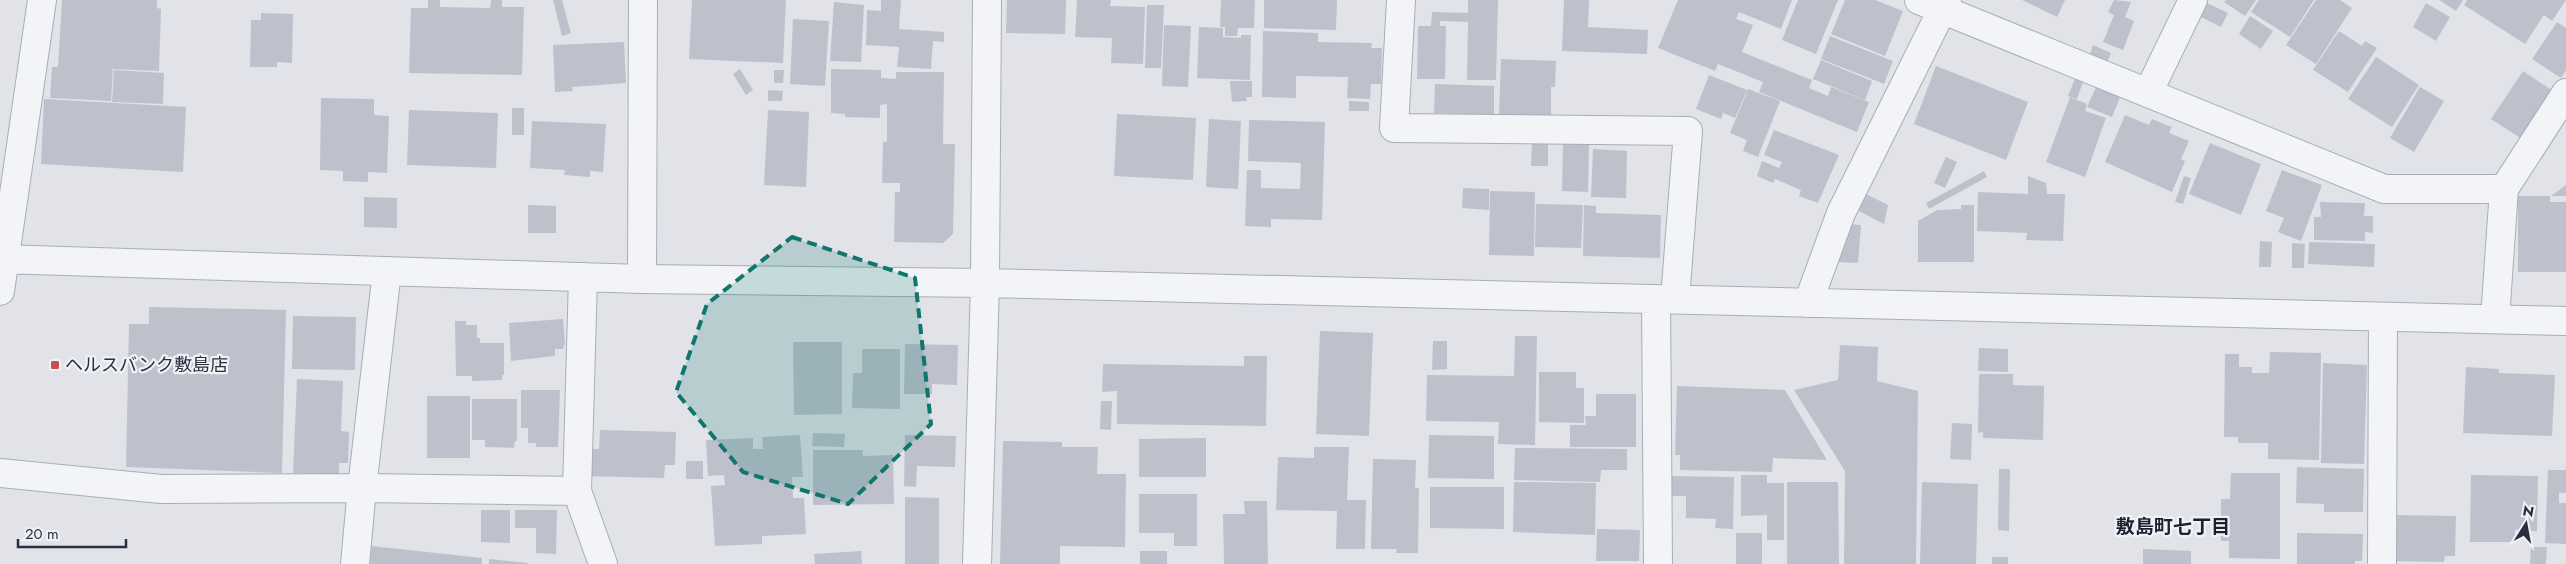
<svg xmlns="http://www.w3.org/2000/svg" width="2566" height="564" font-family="Jost,'Noto Sans JP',sans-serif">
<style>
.building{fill:#bec1cb}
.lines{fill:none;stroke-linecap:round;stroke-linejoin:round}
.minor-casing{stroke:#aaadb6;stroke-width:30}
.minor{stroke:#f3f4f7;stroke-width:28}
.marked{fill:#0f766e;fill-opacity:0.2;stroke:#0f766e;stroke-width:4;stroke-dasharray:10 6;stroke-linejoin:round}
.poi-dot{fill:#c54f4e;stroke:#f0f2f6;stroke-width:2}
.labels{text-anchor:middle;stroke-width:4.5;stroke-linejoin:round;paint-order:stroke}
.poi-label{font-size:18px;fill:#2a2f3f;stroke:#f0f2f6;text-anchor:start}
.neighbourhood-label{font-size:19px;font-weight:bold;fill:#1c2030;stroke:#f0f2f6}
</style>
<rect width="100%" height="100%" fill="#e1e3e9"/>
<path class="building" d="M62 0H157V8L161 9 159 71 109 69 113 70 111 101 50 98 52 67H58Z
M428 0H440V7L490 8 491 0H502V7H524L522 75 409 73 411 8H428Z
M553 0H562L571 33 562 36Z
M692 0H786L783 63 689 59Z
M881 0H901L899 29 944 32V42L933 41 931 69 897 67 899 47 866 45 867 10 881 11Z
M1007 0H1066L1065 34 1006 33Z
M1077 0H1111L1110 6 1145 7 1143 64 1111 63 1112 38 1075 37Z
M1221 0H1255L1254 28H1238L1237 36H1225V27H1220Z
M1264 0H1337L1336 30 1264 28Z
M1468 0H1498L1496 80H1467L1468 22 1440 21V26H1446L1445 79H1417L1418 26H1431L1432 12 1468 13Z
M1564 0H1589L1588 27 1648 30 1647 54 1562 51Z
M1678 0H1792L1781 29 1739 12 1736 19 1753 25 1742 52 1812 80 1809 88 1828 96 1831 87 1869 102 1857 132 1759 92 1763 82 1718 64 1715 71 1658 48Z
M1798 0H1838L1816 54 1782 40Z
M1845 0H1875L1903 11 1885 56 1831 34Z
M2022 0H2065L2057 17Z
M2114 0 2131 2 2125 17 2134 21 2123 50 2103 42 2114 15 2108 12Z
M2226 0H2256L2245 16 2224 2Z
M2259 0H2314L2290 37 2251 12Z
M2316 0H2340L2352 8 2316 64 2286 45Z
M2439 0H2463L2456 11Z
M2467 0H2566L2552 21 2544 15 2525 44 2464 5Z
M834 2 864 5 861 62 830 61Z
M2207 3 2228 13 2221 27 2201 17Z
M2426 3 2450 17 2436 41 2413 27Z
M1147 5H1164L1161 68H1145Z
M261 13 293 14 292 63 277 62V67H250L251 20H261Z
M2250 16 2273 31 2261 49 2239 34Z
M793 19 829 21 825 86 790 84Z
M2557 22 2566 28V70L2561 78 2532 59Z
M1164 25 1191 26 1188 87 1162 86Z
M1199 27 1223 28V37L1241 38V35H1251L1250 80 1197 78Z
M1263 31 1318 33V42L1372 43 1371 48H1382L1381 84H1371L1370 99 1347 98 1348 77 1296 76V98L1262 97Z
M2339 31 2362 46 2365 41 2377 48 2348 92 2313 70Z
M1830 36 1893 61 1884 84 1821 59Z
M624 42 626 83 572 87 573 91 555 92 553 45Z
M2093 45 2111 53 2106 65 2089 57Z
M2376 57 2419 85 2392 127 2348 99Z
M1501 59 1556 61 1555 87H1551V117L1499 115Z
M1821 60 1872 81 1865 100 1813 79Z
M1936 66 2028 102 2006 160 1914 124Z
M740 69 753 90 746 95 733 74Z
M831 69 881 70V78L896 79V72H944L943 144H955L953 234 943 243 894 242 895 192H900V183H882L883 142H887V104L880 105V118L845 117V114L831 113Z
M114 70 164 73 163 104 112 102Z
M774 70H784L783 83H774Z
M2523 71 2553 91 2522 139 2491 119Z
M1709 75 1747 90 1735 118 1723 113 1721 119 1696 109Z
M2076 76 2084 79 2077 99 2068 96Z
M1230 81H1252V97H1246L1247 101 1232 102Z
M1435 84 1494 86V115L1434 113Z
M2097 85 2121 95 2112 117 2087 107Z
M2420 87 2444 101 2414 152 2390 138Z
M1748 89 1780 101 1758 157 1743 151 1747 140 1730 133Z
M768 90 783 91 782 101H768Z
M2070 97 2087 104 2085 111 2106 118 2085 177 2046 162Z
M321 98 374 99V115L389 116 387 173 368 172V182L343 181V171L320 170Z
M44 99 186 107 183 172 41 164Z
M1349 101 1369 102V111H1349Z
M512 108H524V135H512Z
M409 110 498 113 496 168 407 165Z
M768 110 809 112 806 187 764 185Z
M1117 114 1196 118 1193 180 1114 176Z
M2125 115 2149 125 2152 119 2172 127 2169 133 2189 141 2181 159 2185 161 2172 192 2105 162Z
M1209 119 1241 121 1238 189 1206 187Z
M1249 120 1325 122 1322 220 1271 219V227L1245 226 1247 170H1261V188L1300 189 1301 163 1248 161Z
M532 121 606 124 603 172 590 171V177L564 175 565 170 530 168Z
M1774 130 1839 155 1818 203 1799 196 1801 190 1775 179 1773 183 1757 176 1762 161 1779 168 1782 162 1764 155Z
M1532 139H1548V166H1531Z
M2210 143 2261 164 2241 215 2189 194Z
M1563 144H1589L1588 192 1562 191Z
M1593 149 1627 151 1626 198 1591 197Z
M1946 157 1957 162 1945 188 1934 183Z
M2282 170 2322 185 2301 241 2278 232 2284 218 2266 211Z
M1984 171 1987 177 1929 209 1926 203Z
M2028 176 2046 183 2047 194H2065L2063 241 2026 240 2027 233 1977 231 1978 192 2028 194Z
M2184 176 2191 178 2183 204 2175 202Z
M2566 185V196H2551Z
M1463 188 1489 189V210L1462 208Z
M1490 191 1535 192 1534 256 1489 255Z
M1862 192 1888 205 1884 224 1853 208Z
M2518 196H2550V202H2566V272H2518Z
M364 197 397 198V228L364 227Z
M2320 202 2365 203 2364 216H2373V233L2365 232V241L2314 240V217H2321Z
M1536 204 1583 205 1581 248 1535 247Z
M528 205 556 206V233H528Z
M1584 205 1596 206V213L1661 215 1660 258 1583 256Z
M1961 205H1974V262H1918V221L1937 210 1961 209Z
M1845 224 1861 225 1858 263 1836 262Z
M2260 241 2272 242 2271 267H2259Z
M2309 242 2375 244 2374 267 2308 264Z
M2292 243 2305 244 2304 268H2292Z
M149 307 286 310 282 473 126 467 129 324H149Z
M293 316 356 317 355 370 292 369Z
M563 319 565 344 563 349H555V356L511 361 509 323Z
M455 321H466V325H477V338H480V343H504V375H502V380L472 381V376H456Z
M1320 331 1373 333 1369 436 1316 434Z
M1515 336H1537L1535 445 1498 444 1499 422 1426 421 1427 375 1514 376Z
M1433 341H1447V369L1432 370Z
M793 342H842V414L794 415Z
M905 344 958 345 957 385 932 384V394H904Z
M1840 345 1878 347 1877 381 1918 391 1916 564H1844L1845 471 1794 390 1838 380Z
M1979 348 2008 349V372L1978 371Z
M862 349H900V409L852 408 853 373H862Z
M2270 352 2321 353 2319 460 2268 459V443H2238V437H2224L2225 354H2239V367H2252V373H2269Z
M1244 356H1267L1266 426 1117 424V391L1102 392 1103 364 1244 366Z
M2323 363 2367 365 2364 464 2321 463Z
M2466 367 2499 369V373L2555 375 2552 436 2463 433Z
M1539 372H1576V388H1584V423L1539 422Z
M1979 374H2013V385L2044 386 2043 440 1983 438V432L1978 433Z
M297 379 343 381 341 431 349 432 348 463H339V475L293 473Z
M1677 386 1785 390 1827 460 1773 458 1772 472 1680 470V455H1675Z
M521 390H560L558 447H536V443H528V428H521Z
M1596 394H1636V447H1570V425H1586L1585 416H1596Z
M427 396H470V458H427Z
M472 399H517V441H515L514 448 485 447V440H472Z
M1101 401H1112L1111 430 1100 429Z
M1952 423 1972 424 1971 460 1950 459Z
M600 430 676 432 675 465H665L664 478 584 476 585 449H599Z
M813 433 845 434 844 447 812 446Z
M800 435 803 477H792L793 498H804L806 534 762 536V544L715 546 711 486 725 485 724 475 708 476 706 440 753 438V449H763L762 437Z
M905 435 956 436 955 467 917 466 916 487 904 486Z
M1429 435 1494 436V479L1428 478Z
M1206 438V477H1139V439Z
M1003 441 1062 442V447H1098L1097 474H1126L1125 547 1060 546V564H1000Z
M1314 447H1349L1347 500H1366L1365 549H1336L1337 511 1276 510 1278 457 1314 458Z
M1515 448 1627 449V470H1601L1600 482 1514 480Z
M813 450H863V456L893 455 894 504 813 505Z
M1373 459 1416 460 1415 488H1419L1418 553H1396L1397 549H1371Z
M686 461H703V479H686Z
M2297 467 2364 469 2363 512H2324V504L2296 503Z
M1999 469H2010L2009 531 1998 530Z
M2548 470H2566V493H2559V503H2566V544L2545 543Z
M2231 473H2280V559L2229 558V541H2221V499H2230Z
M1741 475H1767V483H1784V540H1767V515L1741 516Z
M2471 475 2538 476 2537 531 2515 530V542H2470Z
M1666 476 1734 477 1733 529 1715 528 1716 519 1686 518V496H1666Z
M1514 482 1596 483 1595 535 1513 532Z
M1787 482H1838L1839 564H1787Z
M1922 482 1978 484 1976 564H1920Z
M1430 487H1504V529L1430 528Z
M1139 494H1197V546H1174V533H1139Z
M905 497 939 498V564H905Z
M1244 501H1267L1268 564H1224L1223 514H1245Z
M481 510H510V543L481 542Z
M515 510H557L556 554 536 553V528H515Z
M2393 515 2456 516 2455 556H2445L2444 562 2391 561Z
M1597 529 1640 530 1639 561H1596Z
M1736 533H1762V564H1736Z
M2297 533 2363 534 2362 561H2355V564H2297Z
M372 546 482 558V564H370Z
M2531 547H2547L2546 564H2530Z
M2143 549 2191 551V564H2143Z
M861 551 862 564H815L814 554Z
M1140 551H1167V564H1140Z
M1992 557H2008V564H1992Z
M489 559 528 563V564H489Z"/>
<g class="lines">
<defs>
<path id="minor" d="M1401 0 1394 128 1688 131 1675 299
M1919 0 2384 189H2504
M2148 93 2193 0
M0 259 642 279 985 283 2566 321
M642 279 643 0
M0 291 42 0
M1656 299 1658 564
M1808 303 1841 213 1947 0
M2495 319 2504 189 2566 93
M0 473 161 489 362 488 577 491 583 277
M577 491 603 564
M355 564 362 488 387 271
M977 564 985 283 987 0
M2382 564 2383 317"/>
</defs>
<use href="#minor" class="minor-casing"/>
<use href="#minor" class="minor"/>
</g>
<path class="marked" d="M792 237 915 278 931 424 848 504 743 472 676 392 707 304Z"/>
<rect class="poi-dot" x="50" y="360" width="10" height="10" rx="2.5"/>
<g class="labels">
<g class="poi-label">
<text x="65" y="371">ヘルスバンク敷島店</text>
</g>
<g class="neighbourhood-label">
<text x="2173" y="533">敷島町七丁目</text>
</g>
</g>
<g transform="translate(2526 524) rotate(11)" stroke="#f0f2f6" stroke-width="4" paint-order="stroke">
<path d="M0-4L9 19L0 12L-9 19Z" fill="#2a2f3f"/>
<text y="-8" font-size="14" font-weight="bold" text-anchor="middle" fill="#2a2f3f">N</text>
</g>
<path d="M18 539v8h108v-8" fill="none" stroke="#2a2f3f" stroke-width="2.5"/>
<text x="25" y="539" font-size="15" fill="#2a2f3f" stroke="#f0f2f6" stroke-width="4" paint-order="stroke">20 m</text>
</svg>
